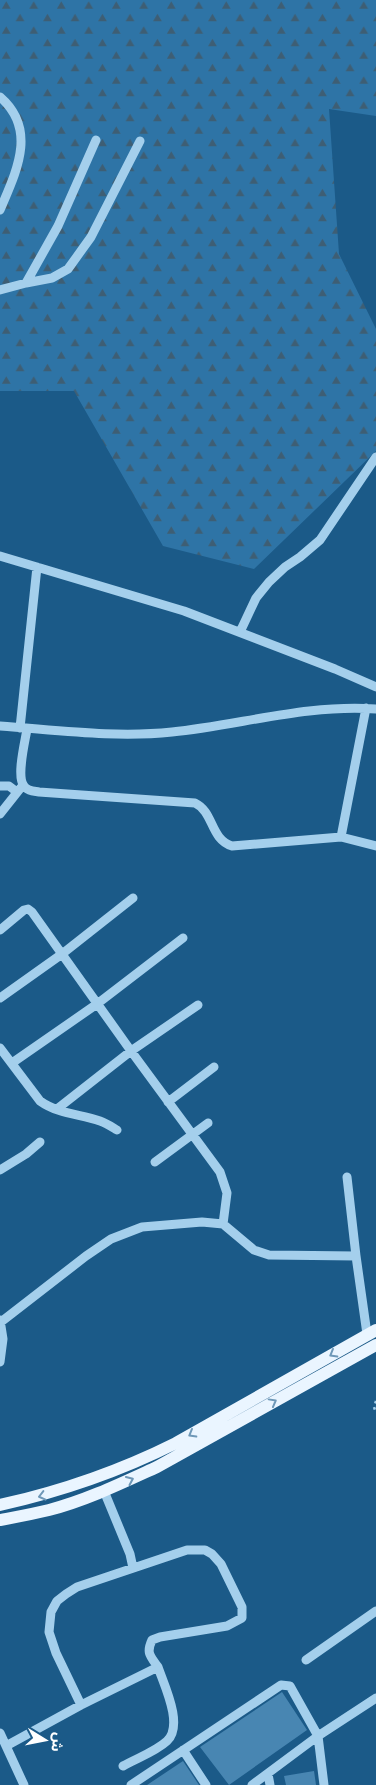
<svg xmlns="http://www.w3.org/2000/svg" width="376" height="1785" font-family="'Titillium Web','Noto Sans Arabic',sans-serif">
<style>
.forest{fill:url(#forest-firs)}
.building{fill:#4886b2}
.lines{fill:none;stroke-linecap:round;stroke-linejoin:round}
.path{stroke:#a4cfec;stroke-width:2.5;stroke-dasharray:2.5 4;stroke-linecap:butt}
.minor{stroke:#a4cfec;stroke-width:9}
.major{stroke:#eaf5ff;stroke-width:12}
.oneway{stroke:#6e98b8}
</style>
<defs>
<pattern id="forest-firs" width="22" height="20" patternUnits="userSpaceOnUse" patternTransform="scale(1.25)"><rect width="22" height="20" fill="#2e74a6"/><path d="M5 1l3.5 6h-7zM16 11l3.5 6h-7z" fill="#3e5e74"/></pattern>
</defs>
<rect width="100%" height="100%" fill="#1b5a88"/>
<path class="forest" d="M0 0H376V116L329 109 339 254 376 329V451L254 569 163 546 74 391H0Z"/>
<path class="building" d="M282 1692 307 1730 229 1785 200 1747Z
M183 1761 199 1785H147Z
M314 1771 316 1785H286L284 1776Z"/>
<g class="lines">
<path class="path" d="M376 1401 374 1407 376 1413"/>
<path class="minor" d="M0 97C38 130 16 172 0 210
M26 283 58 226 96 140
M0 290 26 283 52 278 68 269 91 237 140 141
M0 556 184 611 335 669 376 687
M240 632 256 598 269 582 285 567 300 557 320 540 376 457
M0 726C57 730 115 738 172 732 240 725 307 704 376 709
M20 728 37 567
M27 729C25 742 16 777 24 786 27 791 34 791 39 792L195 803C214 812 210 839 232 846L341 837 376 846
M0 786H9L17 792
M0 814 23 785
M341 837 366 708
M0 930 24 910 28 909 32 912 131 1051 220 1172 227 1193 223 1224
M0 998 62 954 133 898
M0 1048 40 1101C58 1114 80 1114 100 1121 106 1123 112 1127 117 1130
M12 1063 97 1004 183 938
M168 1102 214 1067
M57 1109 131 1051 198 1005
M155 1162 208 1123
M0 1170 26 1154 40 1142
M347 1177 356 1256
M0 1320 3 1339 0 1362
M1 1322 86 1256 111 1239 142 1227 202 1222 223 1224 254 1250 269 1255 356 1256 367 1334
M104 1491 130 1554 133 1568
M306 1660 376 1611
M81 1705 56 1653 49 1632 51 1612 57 1601 66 1594 77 1587 187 1550H205L212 1554 221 1564 242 1607V1618L227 1626 160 1637 152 1640C146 1653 150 1656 158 1667
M0 1733 24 1785
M6 1746 81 1705 158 1667C164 1685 184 1725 167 1741 155 1752 137 1758 123 1766
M183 1750 206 1785
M268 1774 270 1785
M131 1785 281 1685 290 1686 318 1736 324 1785
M252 1785 318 1736 376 1698"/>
<path class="major" d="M0 1505C63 1491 118 1472 176 1443L376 1330
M0 1520C16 1517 33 1514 49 1510 87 1500 122 1483 157 1467L376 1345"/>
</g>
<defs><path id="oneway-chevron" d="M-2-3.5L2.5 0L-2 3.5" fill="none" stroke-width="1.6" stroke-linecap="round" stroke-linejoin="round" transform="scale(1.25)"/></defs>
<g class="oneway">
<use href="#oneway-chevron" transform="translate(333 1354) rotate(150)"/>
<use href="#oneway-chevron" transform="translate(273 1402) rotate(-29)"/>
<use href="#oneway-chevron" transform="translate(192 1434) rotate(150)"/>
<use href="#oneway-chevron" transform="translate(130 1480) rotate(-24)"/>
<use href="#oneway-chevron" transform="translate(42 1496) rotate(166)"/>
</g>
<g transform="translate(45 1740) rotate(100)" stroke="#1b5a88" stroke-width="4" paint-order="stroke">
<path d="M0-4L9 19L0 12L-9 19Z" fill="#ffffff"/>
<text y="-8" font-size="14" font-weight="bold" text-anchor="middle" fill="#ffffff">ش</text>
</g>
</svg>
